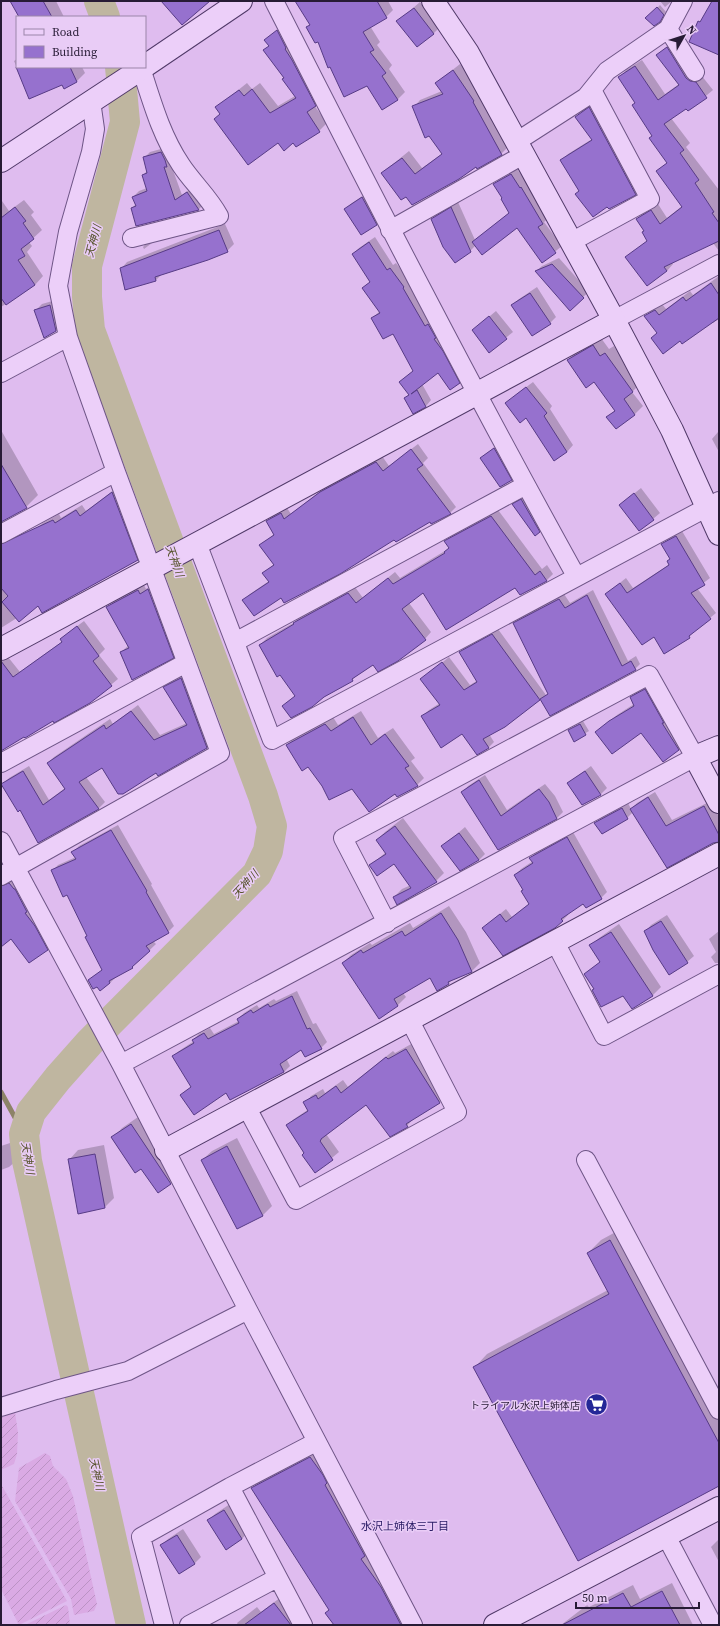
<svg xmlns="http://www.w3.org/2000/svg" width="720" height="1626" font-family="'Source Serif 4','Noto Sans JP',serif">
<style>
.farmland{fill:url(#farmland-furrows)}
.shadow{fill:#0003}
.lines{fill:none;stroke-linecap:round;stroke-linejoin:round}
.stream{stroke:#8d8368;stroke-width:5}
.river{stroke:#bfb6a0;stroke-width:30}
.building{fill:#9671ce;stroke:#573b86}
.street-casing{stroke:#6e5586;stroke-width:20}
.secondary-casing{stroke:#503968;stroke-width:24}
.street{stroke:#eccff9;stroke-width:18}
.secondary{stroke:#eccff9;stroke-width:22}
.labels{text-anchor:middle;stroke-width:3;stroke-linejoin:round;paint-order:stroke}
.poi-label{font-size:10px;fill:#271b35;stroke:#e9ccf6;text-anchor:end}
.water-label{font-size:11px;font-style:italic;fill:#555229;stroke:#e9ccf6}
.neighbourhood-label{font-size:11px;fill:#271963;stroke:#e9ccf6}
</style>
<defs>
<pattern id="farmland-furrows" width="10" height="10" patternUnits="userSpaceOnUse"><rect width="10" height="10" fill="#daaae4"/><path d="M-1 1l2-2M0 10L10 0M9 11l2-2" fill="none" stroke="#bb92c4"/></pattern>
</defs>
<rect width="100%" height="100%" fill="#dfbcef"/>
<path class="farmland" d="M15 1412 18 1433 17 1454 14 1464 1 1470V1418Z
M45 1453 50 1456 53 1466 66 1479 73 1496 97 1604 94 1611 74 1615 71 1599 15 1501 19 1468Z
M1 1484 67 1601 19 1625 1 1589Z
M66 1605 68 1607 70 1625H25Z"/>
<path class="shadow" d="M11 1H56L64 17H20Z
M296 1H388L393 10 386 17 370 26 380 42 377 45 392 65 389 69 405 92 398 99 383 109 367 85 319 40 307 27 311 24Z
M660 1H672L665 7Z
M420 2 439 28 433 34 398 21Z
M660 5 666 12 659 21 647 18Z
M285 23 322 97 314 105 327 123 319 131 296 146 294 142H278L215 119 221 113 217 107 247 83 252 89 260 83 278 106 295 96 285 77 264 50 270 45 266 40Z
M674 41 713 90 689 110 687 107 671 118 690 143 686 147 719 190V251L713 243 672 262 673 264 667 271 627 258 648 240 645 231 637 219 644 212 658 204 667 218 682 206 657 171 668 162 636 102 620 77 626 70 642 60 665 94 679 84 657 55Z
M17 59V67H82L85 73 77 81 64 88 63 84 30 98 14 61Z
M460 64 481 93 508 147 501 154 406 195 382 173 409 151 422 168 443 153 414 107 420 100 442 91 436 83Z
M596 102 641 188 635 194 607 205 580 190 562 160 568 154 592 139 576 117 582 111Z
M168 147 170 162 182 195 193 187 205 203 199 209 137 225 132 208 136 204 133 197 139 191 147 188 143 175 148 170 144 158 150 152Z
M517 169 526 182H527L549 218 544 222 562 246 542 262 518 226 476 245 470 251 432 219 438 213 458 202 475 240 510 212 503 198 495 184 500 178Z
M369 192 382 218 376 224 345 209 352 203Z
M24 200 34 212 31 215 42 230 29 242 32 246 27 252 43 276 35 285 1 307V202L2 201 9 211Z
M225 224 234 244 227 251 162 274 156 280 121 269 127 262Z
M375 237 393 265 396 263 409 280 465 377 459 382 438 372 422 384 431 400 426 406 414 412 405 398 409 394 400 382 414 370 394 332 372 318 380 311 363 288 371 281 353 254 359 248Z
M156 239 152 243 144 249 143 247 149 240Z
M559 258 589 292 583 297 536 271 542 266Z
M719 276V319L713 323 712 322 681 340 652 338 658 332 646 316 652 309 662 304 666 309 690 291 693 295Z
M537 287 556 317 550 323 512 305 519 299Z
M56 300 62 324 56 331 35 311 42 304Z
M496 311 513 332 489 351 473 330Z
M601 338 609 349 614 346 640 384 632 392 643 406 635 414 616 428 608 417 615 410 594 381 568 360 576 352Z
M533 382 552 406 550 409 573 445 567 452 513 397Z
M1 430 38 495 26 507 3 520 1 524Z
M718 432H719V452L712 439Z
M501 442 517 473 511 479 481 458Z
M418 444 428 458 423 463 456 507 450 513 430 521 281 597 244 600 250 594 269 581 264 573 274 564 261 545 274 534 267 521 273 515 287 508 291 514 327 486 382 456 389 466Z
M118 487 143 554 137 560 39 604 1 628V556L43 523 59 514 61 518 82 505 86 511Z
M641 488 660 513 640 530 620 505Z
M528 494 545 525 539 531 514 504 520 498Z
M498 510 542 569 547 565 553 574 547 580 520 594 515 587 423 592 409 603 431 632 425 639 373 664 359 673 352 680 324 696 283 706 296 695 260 645 267 638 295 622 300 616 355 587 363 598 395 572 400 578 448 549 450 547 446 541 452 535Z
M682 531 710 578 697 588 716 613 694 631 689 637 654 635 606 594 626 578 633 588 670 564 671 558 663 544 668 539Z
M154 584 179 651 173 657 121 652 129 645 108 607 114 601 144 585 146 589Z
M593 590 628 661 636 656 640 664 635 669 551 714 541 698 489 734 494 742 488 748 463 733 423 716 429 710 440 703 422 679 449 657 470 685 478 680 460 652 466 646 498 629 546 695 549 693 514 623 520 618 564 594 570 603Z
M84 621 105 649 99 655 118 679 90 702 24 736 1 750V662L8 657 20 672 63 641 61 639 68 633Z
M187 672 213 741 206 747 156 772 102 767 86 777 105 802 99 808 39 842 20 809 3 784 9 778 29 766 49 800 65 788 48 763 54 757 110 719 113 724 138 705 160 735 187 723 164 687 170 681Z
M651 684 685 743 679 750 641 732H596L617 715 634 704 631 697 637 691Z
M361 711 378 738 393 728 415 758 411 761 424 778 417 785 396 793 323 786 308 766 287 745 294 738 333 717 338 725Z
M583 721 589 731 574 740 569 730Z
M591 766 607 788 601 794 568 783Z
M485 775 507 810 545 784 555 796 563 812 557 818 499 849 463 792 468 786Z
M655 792 672 820 711 801 719 817V841L713 842 667 866 633 812 627 818 602 833 595 823 601 818 628 803 631 809 637 803Z
M403 818 444 873 436 881 394 897 402 889 411 885 394 863 371 865 386 852 377 840 385 832Z
M118 825 152 884 151 885 174 926 168 932 153 941 156 944 132 967 116 977 110 983 97 986 89 980 103 969 68 893 52 871 58 865 76 857 73 852 79 846Z
M465 827 485 854 479 860 443 846Z
M573 832 607 892 601 898 584 903 567 914 568 915 562 921 483 928 506 909 512 917 530 903 524 889 515 875 521 869 533 861 531 858 536 852Z
M1 878H16L53 943 47 949 11 938 1 946Z
M449 906 466 932 480 963 472 971 453 979 449 983 437 990 431 977 403 993 406 997 398 1005 379 1017 343 963 351 955 370 943 372 945 410 923 413 928Z
M667 915 694 956 687 962 645 932 651 925Z
M619 924 661 987 653 995 632 1008 623 995 595 989 585 975 601 961 591 946 599 938Z
M719 931V963H715L711 957 716 952 709 939Z
M297 991 313 1024 316 1023 327 1042 321 1048H301L286 1058 290 1066 284 1072 227 1092 181 1096 192 1086 173 1056 179 1051 194 1041 193 1040 199 1034 210 1028 214 1034 239 1021 238 1019 244 1013 257 1005 259 1008 274 999 276 1001Z
M413 1043 446 1096 439 1103 413 1119 407 1126 366 1104 326 1134 339 1152 315 1172 287 1125 294 1119 309 1109 305 1103 311 1096 323 1089 325 1093 343 1080 348 1087 393 1051 395 1053Z
M141 1115 180 1174 170 1183 158 1192 142 1168 113 1138 122 1128Z
M237 1138 272 1206 263 1215 238 1228 202 1160 212 1151Z
M10 1143 16 1161 9 1167 1 1170V1146Z
M104 1145 114 1198 105 1207 79 1213 69 1160 78 1150Z
M623 1228 719 1408V1484L475 1367 487 1354 608 1290 588 1253 601 1240Z
M319 1449 415 1625H335L326 1613 330 1609 253 1488 260 1480Z
M230 1504 248 1532 242 1539 226 1548 209 1520 215 1514Z
M183 1529 201 1557 195 1563 179 1573 162 1545 168 1539Z
M719 1539V1562L711 1547Z
M672 1583 693 1625H561L587 1605 589 1607 633 1585 640 1599Z
M281 1597 301 1625H238L237 1623 257 1607 261 1612Z"/>
<g class="lines">
<path class="stream" d="M1 1092 24 1134"/>
<path class="river" d="M99 1 105 17
M120 67 125 122 87 266V297L90 330 263 796 272 826 268 851 257 874 90 1042 58 1078 31 1112 24 1134 27 1161 131 1625"/>
</g>
<path class="building" d="M10 1H43L52 17H19Z
M161 1H210L182 25Z
M295 1H377L387 18 363 32 374 50 370 52 386 73 382 76 398 100 382 110 367 86 344 97 330 67 328 68 318 42 315 43 306 27 310 25Z
M712 1H719V55L689 42 698 21 700 22Z
M657 7 664 15 660 22 654 26 645 18Z
M414 8 434 34 417 47 396 21Z
M277 30 286 48 285 49 292 60 316 106 307 112 320 132 296 147 293 143 284 151 278 143 248 165 214 119 220 114 215 107 239 90 244 96 252 89 270 113 296 98 282 79 284 78 263 50 269 46 264 40Z
M667 47 686 78 690 81 696 82 707 98 688 111 686 109 664 124 684 150 680 153 699 180 695 183 714 212 712 213 719 223V241L664 267 667 271 647 286 625 257 647 241 642 232 644 231 636 219 651 210 660 224 682 207 656 171 667 163 649 138 652 136 632 105 635 103 618 77 635 66 658 100 679 85 656 55Z
M16 67H70L77 82 64 89 62 85 29 99Z
M453 70 474 101 473 102 502 155 477 169 476 167 459 179 412 205 406 197 401 200 381 173 402 158 415 174 442 154 429 136 425 138 412 106 443 94 435 83Z
M589 107 636 195 609 209 607 207 593 217 575 194 579 191 560 160 592 140 575 117Z
M161 152 165 160 167 167H164L175 200 187 192 199 210 136 226 131 208 136 206 132 197 147 191 142 175 147 173 143 157Z
M511 174 520 188 521 187 543 224 538 227 556 253 542 263 517 228 482 255 472 242 509 213 501 199 502 198 493 184Z
M362 197 377 225 361 235 344 209Z
M15 207 26 221 23 223 34 239 21 249 25 256 18 260 35 285 6 305 1 298V218Z
M451 207 471 252 455 263 443 247 431 219Z
M219 230 228 252 208 260 155 277 156 281 125 290 120 268Z
M369 242 387 270 390 268 404 287 403 288 425 326 428 324 436 338 434 339 443 351 460 383 450 390 438 373 411 394 417 390 426 407 413 414 404 398 409 395 399 382 413 371 393 334 383 339 371 318 380 313 362 288 370 282 352 254Z
M552 264 584 298 570 311 535 271Z
M711 283 719 295V318L682 344 680 341 663 354 651 338 657 333 644 316 655 310 659 315 683 297 686 301Z
M530 293 551 324 532 336 511 305Z
M50 305 56 331 44 338 34 310Z
M489 316 507 339 489 353 472 330Z
M593 345 600 356 605 353 633 392 624 399 635 415 616 429 606 417 615 411 594 382 586 388 567 360Z
M526 387 547 413 544 416 567 452 554 461 526 418 520 423 505 403Z
M494 448 512 480 500 487 480 458Z
M411 449 423 465 417 469 451 514 431 524 430 522 396 542 394 540 340 574 284 603 281 598 254 616 242 600 269 582 262 573 274 565 259 545 274 535 266 521 281 513 284 519 320 492 376 462 383 471Z
M1 464 27 508 1 522Z
M112 492 138 560 42 613 38 606 19 622 2 602 8 596 1 588V544L53 520 55 523 76 510 80 516Z
M634 493 654 520 639 531 619 505Z
M521 499 540 532 535 536 512 504Z
M491 516 535 575 540 571 547 581 520 595 515 588 446 630 423 593 402 609 426 640 398 661 378 672 373 665 352 679 353 681 324 697 312 707 291 718 282 706 295 696 280 675 277 677 259 645 294 624 293 623 348 593 356 603 388 578 393 584 445 553 444 552 449 548 444 541Z
M676 536 705 585 691 593 711 619 689 636 690 638 664 654 654 637 642 645 605 594 620 583 627 593 669 565 667 561 670 559 661 544Z
M148 589 174 658 132 680 120 652 129 648 106 607 138 590 140 594Z
M587 595 622 666 631 661 636 670 550 716 540 699 548 694 513 623 559 599 565 608Z
M77 626 99 656 93 661 112 686 90 703 54 723 53 721 25 738 24 737 1 751V661L13 677 62 642 60 639Z
M492 634 540 700 505 727 483 739 489 748 477 755 462 734 441 748 421 716 440 705 420 679 442 662 464 690 477 682 459 652Z
M181 678 207 748 158 776 156 773 123 794H118L102 768 79 782 99 809 38 843 20 810 18 812 1 784 23 771 43 805 65 789 47 763 104 725 106 729 131 711 154 740 187 725 163 687Z
M645 689 664 723H662L679 750 663 762 641 733 612 754 595 732 609 721 634 706 630 697Z
M353 717 371 745 385 734 409 766 405 768 418 786 397 797 395 794 369 812 352 789 329 800 322 786 308 767 302 771 286 745 325 724 331 731Z
M580 724 586 735 574 742 568 730Z
M585 771 601 795 582 805 567 783Z
M479 780 501 816 539 789 549 802 557 819 498 850 461 792Z
M648 797 666 826 704 806 719 835V842L713 843 667 868 630 809Z
M622 808 628 819 602 834 594 823Z
M395 826 437 882 397 905 393 897 411 888 394 864 377 876 369 865 386 854 376 840Z
M111 830 147 891 146 892 169 933 146 946 150 951 132 967 133 968 109 981 110 983 100 991 97 987 93 989 88 980 102 970 85 937 87 936 67 895 63 897 51 870 76 859 71 852Z
M459 833 479 860 460 871 441 846Z
M567 837 602 899 586 908 583 904 561 919 563 921 555 928 503 956 482 928 500 914 506 922 529 904 521 891 523 890 514 875 533 863 529 858Z
M9 883 14 889H15L27 912 25 913 35 926 48 950 29 963 11 939 1 947V886Z
M441 913 458 940 472 972 448 982 449 984 437 991 430 978 394 999 398 1006 379 1019 342 963 361 950 363 953 402 931 405 936Z
M661 921 688 963 669 975 653 950 644 931Z
M611 932 653 996 632 1009 623 996 601 1007 592 990 594 989 584 974 600 962 589 945Z
M292 996 307 1029 310 1028 322 1049 305 1057 301 1050 280 1064 284 1072 230 1100 226 1093 194 1115 180 1095 191 1087 172 1056 194 1043 192 1040 204 1033 208 1039 239 1023 237 1019 251 1010 253 1013 268 1004 270 1007Z
M406 1049 440 1103 406 1124 408 1127 390 1137 366 1105 321 1139V1140L320 1141 333 1160 315 1173 302 1155 304 1153 286 1125 308 1111 303 1102 316 1095 318 1099 336 1086 341 1093 386 1057 388 1059Z
M131 1124 171 1184 158 1193 141 1169 135 1173 111 1137Z
M227 1146 263 1216 237 1229 201 1160Z
M95 1154 105 1208 78 1214 68 1159Z
M610 1240 719 1443V1486L578 1561 473 1367 609 1294 587 1253Z
M310 1457 323 1475 327 1483 325 1485 365 1556 361 1559 381 1587 401 1625H334L325 1613 329 1610 251 1488Z
M224 1510 242 1539 226 1550 207 1520Z
M177 1535 195 1564 179 1574 160 1545Z
M662 1591 680 1625H562L623 1593 631 1607Z
M274 1603 291 1625H244Z"/>
<g class="lines">
<defs>
<path id="street" d="M274 1C372 194 471 387 576 576
M668 29 695 72
M516 142 586 97 607 71 668 29 683 1
M390 230 523 155
M132 238 219 216C209 197 192 182 181 165 161 135 152 102 141 68
M571 242 650 199 592 90
M614 320 719 264
M1 373 68 337
M1 534 116 472
M197 543 272 740 719 501
M235 642 526 485
M1 763 186 663
M1 841 121 1064 248 1310 413 1625
M1 876 220 753 116 472 68 337 58 286 68 232 91 152 95 129 91 101
M555 942 604 1036 719 974
M121 1064 695 757 649 675 343 838 387 923
M246 1106 296 1200 457 1112 409 1019
M586 1160 719 1410
M1 1407 56 1390 128 1371 248 1310
M230 1487 303 1625
M666 1536 713 1625
M164 1625 141 1537 230 1487 316 1442
M189 1625 277 1578"/>
<path id="secondary" d="M433 1 468 53 614 320 672 430 719 534
M145 66 241 1
M1 161 144 67
M1 649 614 320
M719 747 695 757 719 802
M166 1150 719 854
M495 1625 719 1508"/>
</defs>
<use href="#street" class="street-casing"/>
<use href="#secondary" class="secondary-casing"/>
<use href="#street" class="street"/>
<use href="#secondary" class="secondary"/>
</g>
<defs>
<symbol id="supermarket-disc" viewBox="-11 -11 22 22"><circle r="9.5" fill="#242797" stroke="#e9ccf6"/><path d="M-6-5.5h2.5l.6 2H6L4.5 2H-2.5L-4.4-4H-6ZM-1.5 3.2a1.3 1.3 0 1 0 .1 0ZM3 3.2a1.3 1.3 0 1 0 .1 0Z" fill="#fff"/></symbol>
</defs>
<g fill-rule="evenodd">
<use href="#supermarket-disc" x="584" y="1392" width="25" height="25"/>
</g>
<g class="labels">
<g class="poi-label">
<text x="580" y="1409">トライアル水沢上姉体店</text>
</g>
<g class="water-label">
<text transform="translate(93 241) rotate(-75)" y="4">天神川</text>
<text transform="translate(175 561) rotate(70)" y="4">天神川</text>
<text transform="translate(245 884) rotate(-48)" y="4">天神川</text>
<text transform="translate(28 1158) rotate(81)" y="4">天神川</text>
<text transform="translate(97 1474) rotate(77)" y="4">天神川</text>
</g>
<g class="neighbourhood-label">
<text x="405" y="1530">水沢上姉体三丁目</text>
</g>
</g>
<rect width="720" height="1626" fill="none" stroke="#271b35" stroke-width="4"/>
<rect x="16" y="16" width="130" height="52" fill="#e9ccf6" stroke="#9b85a9"/>
<rect x="24" y="29" width="20" height="6" fill="#eccff9" stroke="#9b85a9"/>
<text x="52" y="36" font-size="12" fill="#271b35">Road</text>
<rect x="24" y="46" width="20" height="12" fill="#9671ce" stroke="#9b85a9"/>
<text x="52" y="56" font-size="12" fill="#271b35">Building</text>
<g transform="translate(684 36) rotate(51)" stroke="#e9ccf6" stroke-width="3" paint-order="stroke">
<path d="M0-3L7 15L0 10L-7 15Z" fill="#271b35"/>
<text y="-6" font-size="11" font-weight="bold" text-anchor="middle" fill="#271b35">N</text>
</g>
<path d="M576 1602v6h123v-6" fill="none" stroke="#271b35" stroke-width="2"/>
<text x="582" y="1602" font-size="12" fill="#271b35" stroke="#e9ccf6" stroke-width="3" paint-order="stroke">50 m</text>
</svg>
